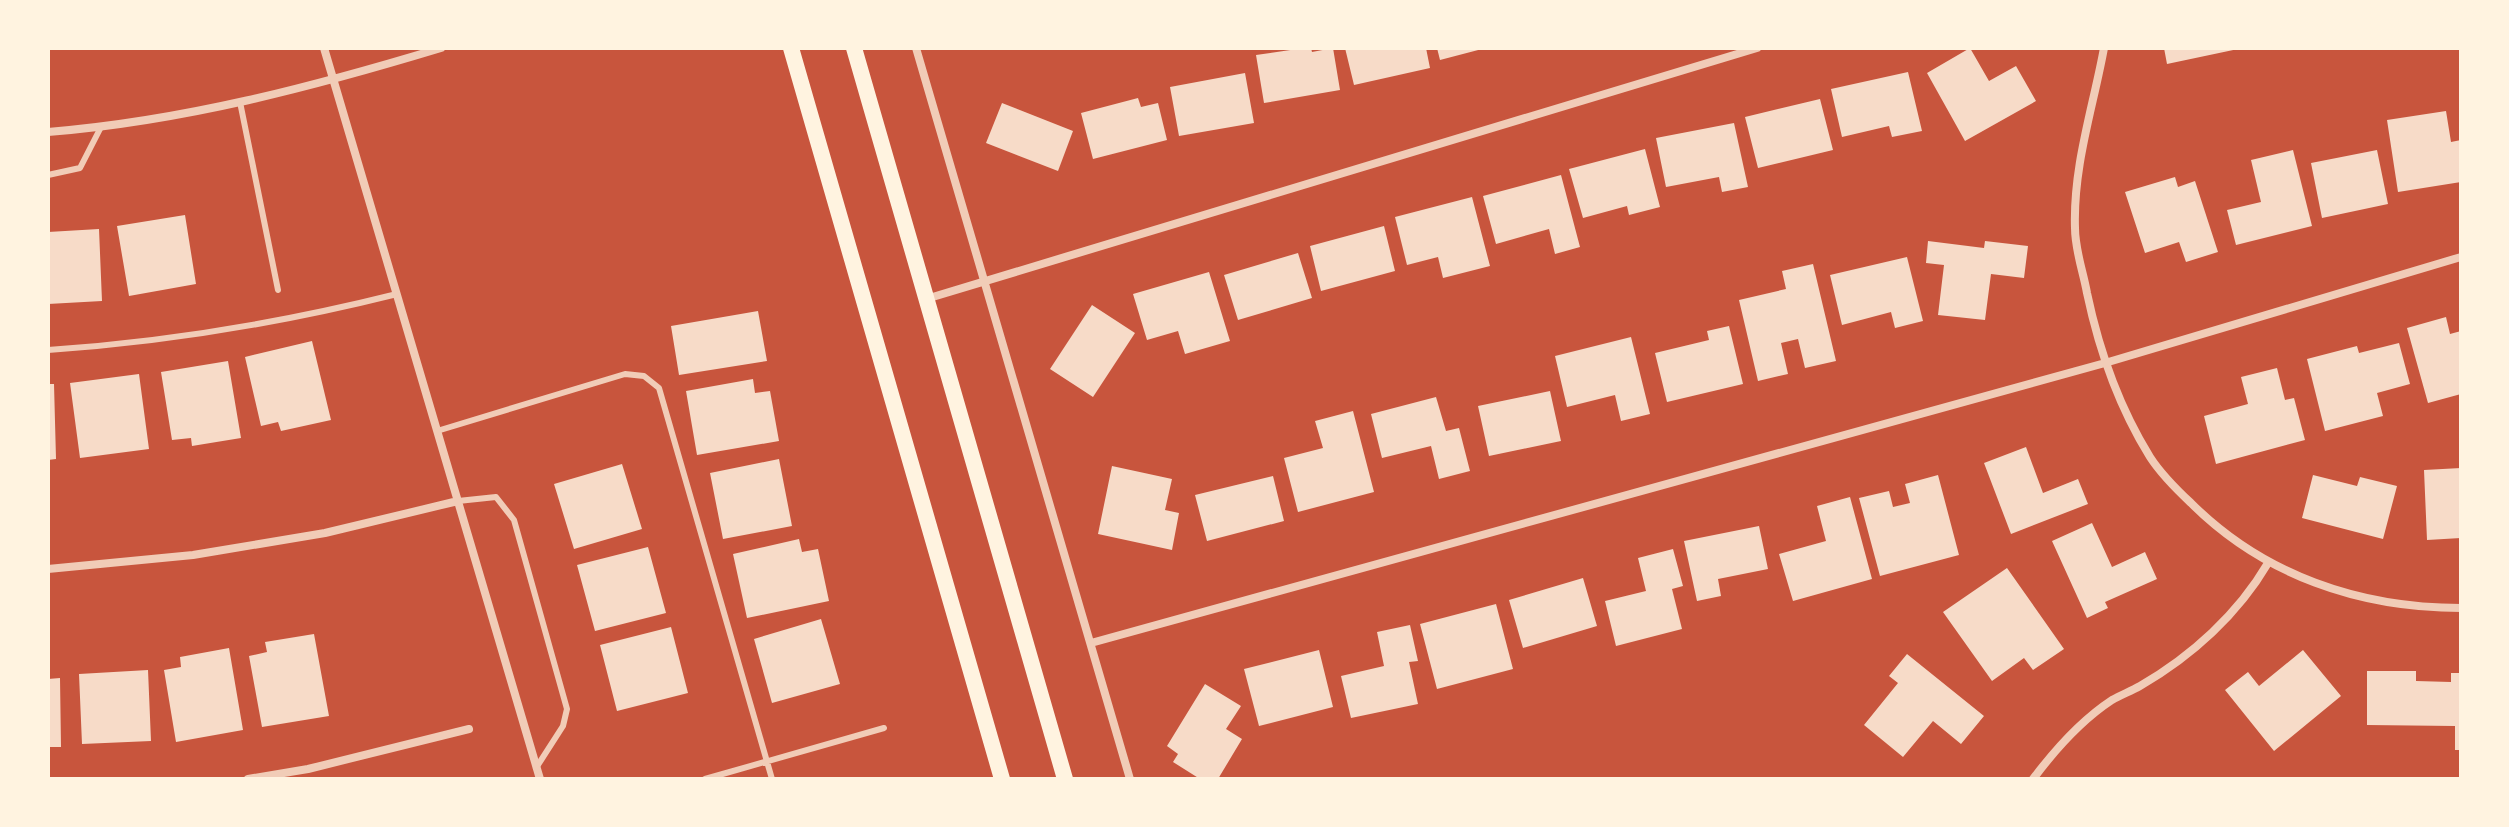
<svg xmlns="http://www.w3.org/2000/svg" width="2509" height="827" font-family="'Roboto Serif',serif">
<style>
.building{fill:#f7dbc8}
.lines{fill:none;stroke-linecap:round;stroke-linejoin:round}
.service{stroke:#f1ccb7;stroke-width:6}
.minor{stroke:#f1ccb7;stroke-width:8}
.secondary{stroke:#fff3e0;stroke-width:16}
</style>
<rect width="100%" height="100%" fill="#c8553d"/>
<path class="building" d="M1304 48H1311L1312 52 1333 48 1340 90 1264 103 1256 55Z
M1345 48H1426L1430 68 1354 85Z
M1437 48H1482V49L1440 60Z
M1970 48 1989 81 2016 66 2036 101 1965 141 1927 73Z
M2164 48H2238V49L2167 64Z
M1908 72 1922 131 1892 137 1889 126 1842 137 1831 89Z
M1245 73 1254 123 1179 136 1170 87Z
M1138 98 1141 107 1158 103 1167 140 1093 159 1081 113Z
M1820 99 1833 150 1758 168 1745 117Z
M1002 103 1073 131 1058 171 986 143Z
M2446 111 2451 142 2461 140V182L2398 192 2387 120Z
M1734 123 1748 187 1722 192 1719 177 1666 187 1656 138Z
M1645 149 1660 207 1629 215 1627 206 1583 218 1569 169Z
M2293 150 2312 226 2236 245 2227 210 2261 202 2251 160Z
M2377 150 2388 204 2322 218 2311 163Z
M1561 175 1580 247 1555 254 1549 229 1496 244 1483 196Z
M2175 177 2178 187 2195 181 2218 252 2186 262 2179 242 2145 253 2125 192Z
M1472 197 1490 266 1443 278 1438 257 1407 265 1395 217Z
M185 215 196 284 129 296 117 226Z
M1384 226 1395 271 1321 291 1310 246Z
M99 229 102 301 48 304V232Z
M1928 241 1984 248 1985 241 2028 246 2024 278 1991 274 1985 320 1938 315 1944 265 1926 263Z
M1298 253 1312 298 1238 320 1224 275Z
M1907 257 1923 321 1895 328 1891 312 1842 325 1830 275Z
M1813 264 1836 361 1805 368 1798 339 1781 343 1788 374 1758 381 1739 300 1786 289 1782 271Z
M1209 272 1230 341 1185 354 1178 331 1147 340 1133 294Z
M1092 305 1135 333 1093 397 1050 369Z
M758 311 767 361 679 375 671 326Z
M2446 317 2450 334 2461 331V394L2428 403 2407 328Z
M1729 326 1743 384 1667 402 1655 353 1709 340 1707 331Z
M1631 337 1650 414 1621 421 1615 395 1567 407 1555 356Z
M312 341 331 420 281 431 278 422 261 426 245 357Z
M2399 343 2410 384 2377 393 2383 416 2325 431 2307 359 2357 346 2359 353Z
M228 361 241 438 192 446 191 438 172 440 161 372Z
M2277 368 2285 400 2294 398 2305 440 2216 464 2204 416 2248 404 2241 377Z
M139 374 149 449 80 458 70 383Z
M753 379 755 393 770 391 779 441 697 455 686 391Z
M48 384H54L56 459 48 460Z
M1550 391 1561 441 1489 456 1478 406Z
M1436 397 1446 431 1459 428 1470 471 1439 479 1431 446 1382 458 1371 414Z
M1353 411 1374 492 1298 512 1284 458 1323 448 1315 421Z
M2026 447 2043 493 2078 479 2088 504 2011 534 1984 463Z
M779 459 792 526 723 539 710 473Z
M622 464 642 529 574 549 554 484Z
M1112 466 1172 479 1165 510 1179 513 1172 550 1098 534Z
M2461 468V538L2427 540 2424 470Z
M1938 475 1959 555 1880 576 1859 498 1889 491 1893 507 1910 503 1905 484Z
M2313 475 2357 486 2360 477 2397 486 2383 539 2302 518Z
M1273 476 1284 521 1207 541 1195 495Z
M1850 497 1872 579 1793 601 1779 554 1826 541 1817 506Z
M2092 523 2112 567 2145 552 2157 579 2105 602 2108 608 2087 618 2052 541Z
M1759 526 1768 569 1718 579 1721 596 1697 601 1684 541Z
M799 539 802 552 818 549 829 601 747 618 733 554Z
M648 547 666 613 595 631 577 565Z
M1673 549 1683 586 1672 589 1682 629 1616 646 1605 601 1646 591 1638 558Z
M2007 568 2064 649 2033 670 2024 658 1992 681 1943 612Z
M1583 578 1597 626 1523 648 1509 600Z
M1496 604 1513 669 1437 689 1420 624Z
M821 619 840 684 772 703 754 639Z
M1410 625 1418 661 1409 662 1418 704 1351 718 1341 676 1384 666 1377 632Z
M671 627 688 693 617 711 600 645Z
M314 634 329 716 262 727 249 656 267 652 265 642Z
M229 648 243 730 176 742 164 670 181 667 180 657Z
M1319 650 1333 707 1259 726 1244 669Z
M2303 650 2341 696 2274 751 2225 690 2248 672 2259 686Z
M1907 654 1984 716 1961 744 1933 721 1903 757 1864 725 1898 683 1889 676Z
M148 670 151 741 82 744 79 674Z
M2367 671H2416V681L2451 682V673H2461V750H2455V726L2367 725Z
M60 678 61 747H48V679Z
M1205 684 1241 706 1226 729 1242 739 1218 779H1200L1173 762 1178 754 1167 746Z"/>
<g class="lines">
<path class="service" d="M240 102 278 290
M48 175 80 168 101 127
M48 350C167 342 281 323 397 294
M437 431 625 374 644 376 659 388 772 779
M458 501 496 497 514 520 567 709 563 726 536 768
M705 779 884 728"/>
<path class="minor" d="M324 48 540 779
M916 48 1130 779
M2104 48C2093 108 2073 166 2075 228 2075 250 2083 271 2087 293 2099 350 2119 407 2150 457 2161 474 2176 489 2191 503 2263 575 2359 608 2461 608
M48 132C183 121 312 87 441 48
M926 299 1757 48
M48 569 193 555 325 533 458 501
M1091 643 2105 363 2461 257
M248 779 308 769 469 729
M2033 779C2054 751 2083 719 2112 700 2121 695 2131 691 2140 686 2192 656 2238 614 2268 563"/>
<path class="secondary" d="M791 48 1002 779
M854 48 1065 779"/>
</g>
<rect width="2509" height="827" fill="none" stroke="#fff3e0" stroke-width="100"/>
</svg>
